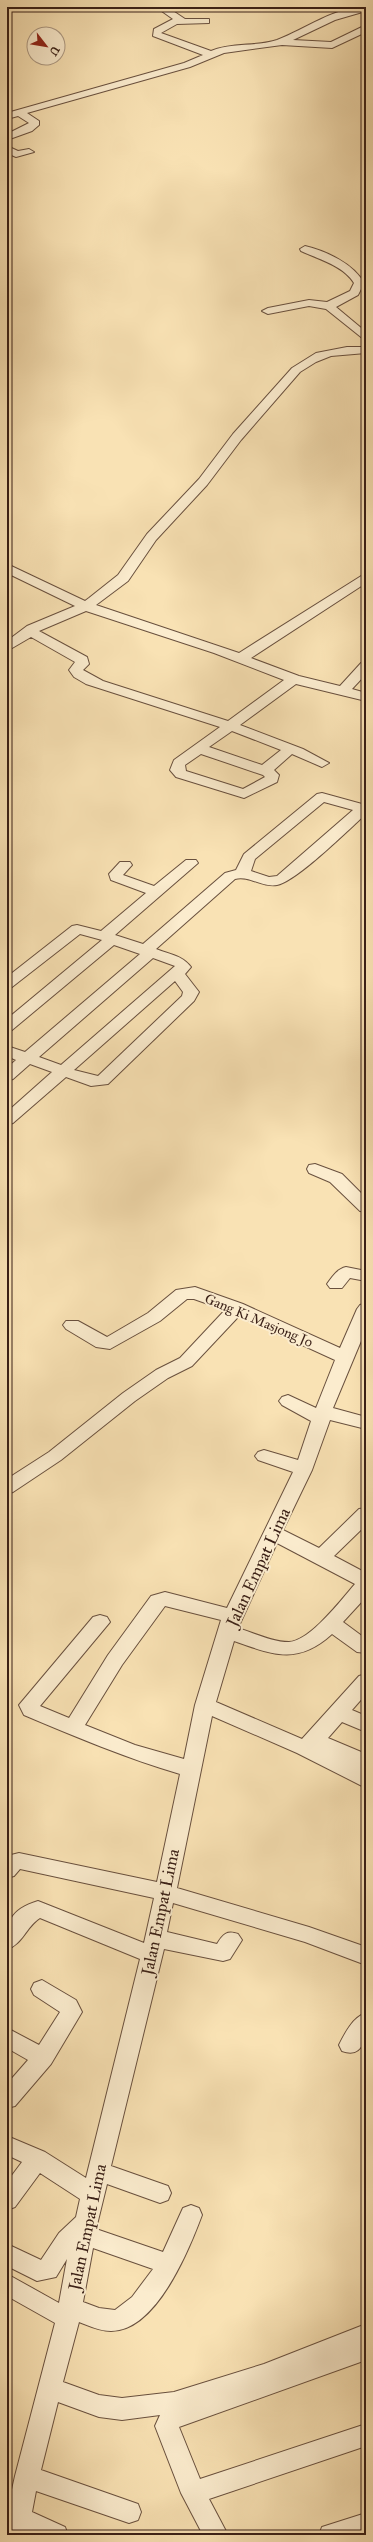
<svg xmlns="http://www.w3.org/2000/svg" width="373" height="2542" font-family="'IM FELL Great Primer',serif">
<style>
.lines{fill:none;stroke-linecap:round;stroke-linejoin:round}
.minor-casing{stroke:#69503e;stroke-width:2}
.minor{fill:#fbecce;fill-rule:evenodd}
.labels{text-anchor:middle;stroke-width:4;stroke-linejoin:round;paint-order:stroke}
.street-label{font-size:14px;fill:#391f16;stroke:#fbecce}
.near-street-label{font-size:17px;fill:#391f16;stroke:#fbecce}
</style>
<rect width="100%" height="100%" fill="#f9e2b4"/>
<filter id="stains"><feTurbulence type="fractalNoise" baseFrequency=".005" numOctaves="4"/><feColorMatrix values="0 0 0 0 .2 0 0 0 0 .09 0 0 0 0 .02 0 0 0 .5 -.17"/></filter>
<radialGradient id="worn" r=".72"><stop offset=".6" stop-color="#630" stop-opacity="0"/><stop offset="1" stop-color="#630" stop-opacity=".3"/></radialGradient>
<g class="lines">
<defs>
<path id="minor" d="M156 7H167L185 19H209V23L177 24 161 33 211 51C232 42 256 47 277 40 306 29 334 7 366 7V11L335 20 293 40 331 42 366 25V32L332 48 282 45 224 53 190 67 27 113 39 121V125L32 131 7 140V134L29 123 18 116 7 119V113L184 63 203 55 153 36 154 29 173 19Z
M7 146 18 151 29 149 34 152 16 157 7 153Z
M305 246C326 251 354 264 364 283L358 295 336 307 366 332V341L326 309 309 306 268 314 262 311 268 308 309 300 327 302 350 291 354 283C344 266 318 259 301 251L300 249Z
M347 347H366V353L331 356 316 362 300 372 241 440 207 485 156 540 128 581 96 605 239 653 366 573V583L251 658 299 676 340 686 361 663 366 662V674L352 689 366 693V701L296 684 240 725 303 749 329 763 322 767 292 754 274 770 279 775 277 782 244 798 176 777 170 770 174 760 220 727 86 684 74 677 69 670 75 662 31 637 7 651V641L27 626 75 606 7 573V564L85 601 89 598 118 575 147 534 199 479 233 434 292 368 316 353ZM86 611 214 653 284 680 228 721 103 681 83 670 89 664 87 657 39 631ZM232 731 281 750 262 765 209 747ZM201 754 263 775 265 777 243 789 186 771 185 765Z
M322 793 362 804 366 803V814C348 830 297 881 277 885 263 888 249 875 235 879L156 949C168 954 182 955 191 967L185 974 199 992 194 1001 108 1084 91 1086 66 1077 13 1123 7 1125V1112L52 1072 30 1064 13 1079 7 1081V1068L16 1060 7 1056V1046L25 1052 140 954 114 945 12 1030 7 1032V1019L102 940 80 934 12 987 7 989V977L72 926 77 925 101 931 146 893 111 880 109 874 120 862H130L132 865 123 875 154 886 186 860H196L198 863 115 935 143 944 225 873 236 870 244 854 317 794ZM324 802 353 810 277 876 269 877 251 871 255 859ZM153 958 175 966 61 1065 39 1057ZM175 981 183 992 182 996 98 1076 74 1070Z
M315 1164 342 1174 366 1198V1212L360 1211 330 1182 309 1173 307 1169 309 1165Z
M346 1267 366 1271V1281L350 1278 342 1288H330L327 1284C332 1277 337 1269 346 1267Z
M195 1287 243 1304 340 1348 357 1309 360 1305 366 1303V1329L333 1408 366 1417V1429L330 1420 312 1470 283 1530 319 1548 359 1509 366 1508V1525L334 1556 366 1573V1597L343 1622 366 1639V1653L357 1652 332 1634C298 1665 274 1655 234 1641L216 1702 302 1739 359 1676 366 1674V1694L352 1710 366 1716V1732L342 1722 328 1738 366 1754V1788L297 1753 212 1716 177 1888 309 1927 366 1947V1965L305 1942 173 1903 167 1932 217 1944C223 1934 227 1930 238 1934L242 1940 230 1959 223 1961 164 1949 111 2166 168 2186 171 2193 168 2200 160 2203 107 2184 96 2229 163 2252 183 2208 191 2205 199 2208 202 2215C189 2250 156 2331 111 2331 100 2331 89 2326 79 2322L63 2382 99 2395 122 2398 174 2392 264 2364 366 2324V2360L179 2427 200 2479 366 2424V2446L209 2499 228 2535H203L181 2493 155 2426 160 2415 122 2420 99 2417 58 2402 41 2470 138 2504 141 2512 138 2520 129 2523 36 2491 32 2512 65 2527 68 2535H7V2512L15 2476 55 2323 7 2296V2274L59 2303 67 2259 56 2277 37 2281 7 2266V2244L41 2260 59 2233 76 2217 80 2199 40 2173 15 2207 7 2210V2182L22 2162 7 2155V2136L45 2152 86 2178 140 1959 40 1918C26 1927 22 1945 7 1949 7 1922 9 1910 38 1901L144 1943 154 1898 20 1869 14 1876 7 1878V1856L19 1853 157 1882 180 1774C126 1758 76 1737 24 1715L19 1705 93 1617 100 1615 107 1617 110 1622 40 1706 69 1718 108 1655 151 1596 165 1592 227 1608 293 1472 258 1460 255 1456 258 1452 264 1450 298 1460 311 1421 282 1405 279 1401 282 1397 288 1395 316 1408 335 1360 239 1316 192 1366 168 1378 135 1401 61 1460 13 1492 7 1494V1479L49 1452 123 1393 156 1370 180 1358 225 1310 194 1299H187L160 1321 110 1349 96 1347 66 1329 63 1325 66 1321H78L107 1337 148 1313 176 1290ZM277 1543 355 1584C342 1599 310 1641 289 1642 272 1642 254 1633 238 1628ZM165 1606 221 1620 195 1705 184 1759 135 1745 85 1725 122 1665ZM93 2248 153 2269 132 2297 115 2310 99 2308 83 2302Z
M42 1980 76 2000 82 2012 51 2064 15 2106 7 2108V2084L28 2060 7 2048V2028L39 2045 60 2012 34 1995 31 1989 34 1983Z
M366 2013C366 2030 367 2060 342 2051L339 2045C345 2033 353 2017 366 2013Z
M366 2513V2535H319L322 2527Z"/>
</defs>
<use href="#minor" class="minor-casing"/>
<use href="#minor" class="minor"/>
</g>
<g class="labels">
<g class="street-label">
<text transform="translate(259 1320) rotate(23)" y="5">Gang Ki Masjong Jo</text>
</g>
<g class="near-street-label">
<text transform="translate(258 1567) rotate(-65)" y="6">Jalan Empat Lima</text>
<text transform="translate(160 1912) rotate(-78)" y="6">Jalan Empat Lima</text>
<text transform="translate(87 2227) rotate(-78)" y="6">Jalan Empat Lima</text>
</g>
</g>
<rect width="373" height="2542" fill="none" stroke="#f9e2b4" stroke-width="24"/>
<rect x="8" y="8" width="357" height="2526" fill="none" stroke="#391f16" stroke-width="2"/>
<rect x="12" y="12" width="349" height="2518" fill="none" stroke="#391f16"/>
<g transform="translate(46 46) rotate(121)"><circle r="19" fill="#fbecce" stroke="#ad9a84"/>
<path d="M0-3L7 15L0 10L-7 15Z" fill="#8f2418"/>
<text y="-6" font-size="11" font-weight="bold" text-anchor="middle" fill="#391f16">U</text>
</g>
<rect width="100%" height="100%" filter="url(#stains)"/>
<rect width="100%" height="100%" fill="url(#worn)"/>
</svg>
